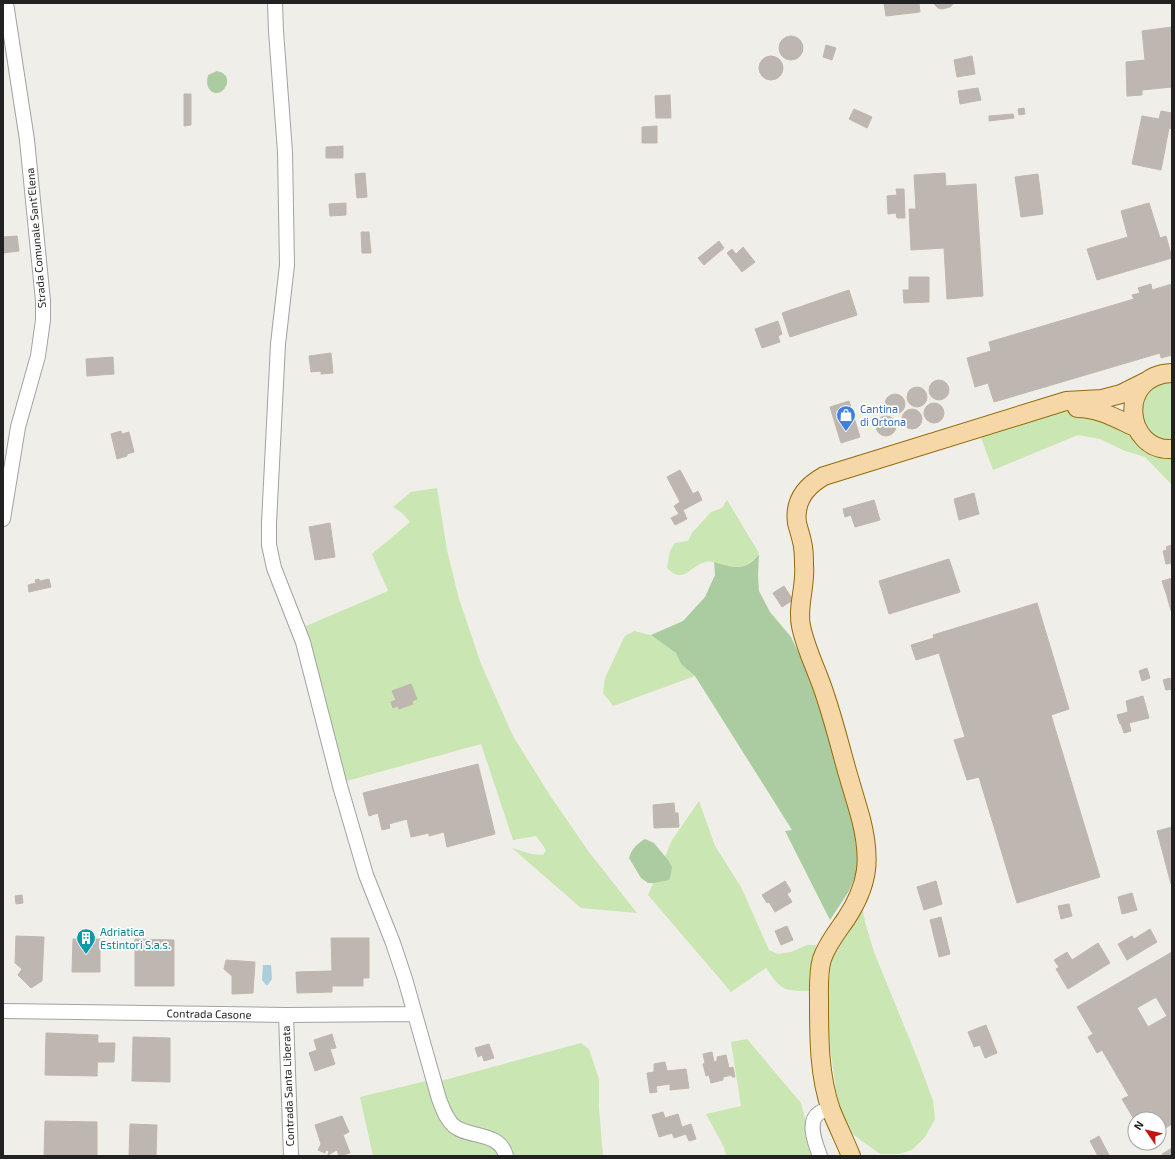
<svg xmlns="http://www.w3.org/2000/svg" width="1175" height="1159" font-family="'Exo 2',sans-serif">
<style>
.grass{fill:#cae6b2}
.forest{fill:#abcca0}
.water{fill:#acceda}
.building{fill:#beb7b1;stroke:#c1b6ab;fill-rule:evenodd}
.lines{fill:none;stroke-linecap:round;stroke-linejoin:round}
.minor-casing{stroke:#a2a2a2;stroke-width:16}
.major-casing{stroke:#926b0b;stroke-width:20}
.minor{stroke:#fff;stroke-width:14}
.major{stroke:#f6d7a8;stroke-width:18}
.labels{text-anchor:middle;stroke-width:3.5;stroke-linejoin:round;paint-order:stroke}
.street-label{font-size:11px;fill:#212121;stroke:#fff}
.shop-label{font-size:11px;fill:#366cbe;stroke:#fff;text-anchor:start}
.culture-label{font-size:11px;fill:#0d838f;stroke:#fff;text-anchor:start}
</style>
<rect width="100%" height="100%" fill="#f0eee8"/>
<path class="grass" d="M1172 381V441L1164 440 1155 437 1148 431 1143 423 1141 404 1145 395 1160 382Z
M1062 411 1091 413 1126 431 1136 442 1144 450 1172 456V485L1145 457 1125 451 1100 439 1078 435 993 470 979 432Z
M437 488 447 550 459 599 481 664 513 736 551 797 589 852 637 913 581 908 512 848 531 854 543 855 546 850 536 836 513 840 481 744 343 782 299 629 388 591 372 554 410 522 401 512 393 507 411 492Z
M727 500 759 553C747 569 738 569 720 564 715 562 710 561 705 562 688 567 684 585 667 568L670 551 675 543 688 541 692 533 711 512 722 508Z
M634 631 651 635 665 644 676 653 681 664 695 676 613 706 603 693 605 678 620 646 625 636Z
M699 801 715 846 741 887 769 950 778 954 791 952 807 945H816L809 975V991C783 991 781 990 766 968L731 992 648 895 672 840Z
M862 907 865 922 874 952 920 1065 933 1101 935 1119 925 1137 912 1150 899 1154H880L851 1133 843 1119 836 1091 830 1046 827 1001 832 954Z
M747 1039 801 1103 808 1130 816 1156H727L724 1150 725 1149 706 1114 741 1106 731 1042Z
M581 1043 589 1049 599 1079V1108L603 1156H512L510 1145 454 1119 437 1082Z
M430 1080 438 1107 486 1139 504 1156H373L360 1097Z"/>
<path class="forest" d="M217 71C238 75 222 102 210 90 206 86 207 80 208 75Z
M759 554 758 575 759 591 770 612 791 637 803 662 826 721 846 781 861 862 849 891 830 920 785 831 792 830 695 676 681 664 676 653 651 635 683 621 705 597 715 575 714 562C734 568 745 572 759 554Z
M645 839 654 843 668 860 672 867 670 878 669 880 654 883H648L641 878 629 858C632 848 637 844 645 839Z"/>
<path class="water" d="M263 965H271L272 979 267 986 262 980Z"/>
<path class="building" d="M884 3H919L920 12 886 16Z
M933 3H954L950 7 942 9 938 8Z
M1172 27V87L1142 90V95L1127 96 1126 62 1145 60 1142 31Z
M779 48a12 12 0 1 1 24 0a12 12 0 1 1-24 0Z
M826 45 836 48 832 60 823 57Z
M972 56 975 74 957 77 954 60Z
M759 68a12 12 0 1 1 24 0a12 12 0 1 1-24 0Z
M978 88 981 100 960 104 958 91Z
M184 94H191V125L184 126Z
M670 95 671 118H656L655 96Z
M1024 108 1025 114 1019 115 1018 109Z
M854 109 872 117 867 128 849 119Z
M1161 111 1172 113V129L1169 128 1161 170 1132 164 1142 116 1159 119Z
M1013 114 1014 118 989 121V116Z
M657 126V143H642V127Z
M343 146V158H326V147Z
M365 173 367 197 357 198 355 174Z
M945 173 946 186 976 184 983 296 947 299 944 248 911 250 909 209H916L914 175Z
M1038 174 1043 214 1021 217 1015 177Z
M896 189H904L905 218H897L896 213 888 214 887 196 897 195Z
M346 203V215L330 216 329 204Z
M1149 203 1160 238 1166 236 1172 258 1097 280 1087 249 1128 237 1121 211Z
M361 232H369L371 253H362Z
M17 236 19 251 3 253V237Z
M719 241 724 248 704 265 698 258Z
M743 247 755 262 742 272 727 253 732 249 736 254Z
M909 277H929V302L904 303 903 290H909Z
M1151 284 1152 290 1172 284V355L1161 358 1160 353 994 402 988 383 975 387 967 358 991 351 989 342 1134 299 1132 295 1140 293 1138 288Z
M849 290 857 315 790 337 782 313Z
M778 321 782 334 778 336 780 342 762 348 755 329Z
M331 353 333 373 321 374V371L311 372 309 356Z
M113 357 114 374 87 376 86 359Z
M929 390a10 10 0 1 1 20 0a10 10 0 1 1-20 0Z
M907 397a10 10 0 1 1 20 0a10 10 0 1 1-20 0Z
M885 404a10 10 0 1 1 20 0a10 10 0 1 1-20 0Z
M849 401 860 437 841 443 830 407Z
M924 413a10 10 0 1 1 20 0a10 10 0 1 1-20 0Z
M902 419a10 10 0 1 1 20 0a10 10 0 1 1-20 0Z
M876 426a10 10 0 1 1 20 0a10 10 0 1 1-20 0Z
M121 431 122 434 129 432 134 452 127 454V456L117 459 111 434Z
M680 470 693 494 698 491 702 500 683 510 687 519 675 525 671 518 679 514 674 506 680 502 667 477Z
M974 493 979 514 959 520 954 499Z
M874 500 880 520 855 527 851 515 845 517 843 509Z
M330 523 335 557 315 560 309 527Z
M1172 545V565H1171V563L1166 564 1163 551 1167 550 1166 547Z
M949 559 960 592 889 614 879 581Z
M1172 578V594L1167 596 1162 581Z
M39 579 40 581 49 579 51 587 29 592 28 585 36 583 35 580Z
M784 586 793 600 782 607 773 593Z
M1172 594V610L1171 611 1167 596Z
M1037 603 1069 709 1051 715 1100 877 1017 903 979 777 967 780 954 740 965 737 939 653 916 660 911 645 934 638 933 635Z
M1147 668 1150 678 1142 681 1139 671Z
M1170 678 1172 689 1166 690 1163 680Z
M411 684 417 699 412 701 413 704 399 709 398 706 393 708 391 702 396 700 392 691Z
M1143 696 1149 718 1129 723 1131 731 1124 733 1121 724H1120L1117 715 1128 712 1126 701Z
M478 764 495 834 447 847 444 832 429 836V833L411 837 407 819 389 824 390 828 382 830 378 813 369 816 363 793Z
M674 803 675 813H678L679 827 654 828 653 805Z
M1172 827V883L1171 884 1157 831Z
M785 881 791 891 787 894 792 902 775 912 769 902 767 903 762 895Z
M936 881 942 904 924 910 917 887Z
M1132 893 1137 910 1122 914 1118 897Z
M22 895 23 903 16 904 15 896Z
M1069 904 1072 916 1061 919 1058 906Z
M941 917 950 954 939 957 930 920Z
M787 926 793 940 781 945 775 931Z
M1150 929 1157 942 1127 960 1118 944 1132 936 1134 939Z
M16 936 44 937 42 981 31 988 18 975 22 969 15 963Z
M331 938H369V978H363V986H332V992L297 993 296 972 332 971Z
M73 939H100V972H72Z
M135 939 174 940V986H135Z
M1098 943 1110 963 1068 989 1056 969 1059 967 1054 960 1067 952 1072 960Z
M1172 952V1124L1159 1132V1119H1135V1121L1122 1099 1129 1096 1102 1050 1097 1053 1088 1037 1093 1034 1077 1007ZM1156 997 1167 1016 1148 1027 1137 1008Z
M226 960 255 962 253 993 232 994V976L224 969Z
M986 1025 997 1053 985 1058 980 1045 974 1047 968 1032Z
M46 1033 98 1035 97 1076 45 1075Z
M332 1034 336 1048 330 1049 335 1064 315 1071 309 1053 317 1050 314 1040Z
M133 1037 170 1038V1082L132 1081Z
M98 1043H115L114 1062H98Z
M489 1044 494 1058 484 1061 482 1055 478 1057 475 1048Z
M712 1052 714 1062 717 1061V1057L726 1055 729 1068 733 1067 735 1077H732V1075L723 1077V1080L711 1083 709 1075 706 1076 703 1064 705 1063 703 1054Z
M665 1062 667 1071 686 1069 689 1088 670 1090V1084L656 1086 657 1092 650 1093 647 1073 654 1072V1064Z
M663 1112 665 1118 678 1114 682 1127 691 1124 696 1139 689 1141 686 1134 674 1138 672 1133 659 1137 652 1115Z
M342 1116 349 1132 343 1135 350 1153 339 1156 337 1150 328 1155 329 1151 326 1150 325 1153 318 1150 321 1144 315 1125Z
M45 1121 97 1122V1156H44Z
M130 1124 157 1125 156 1156H129Z
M1099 1136 1109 1155 1106 1156H1098L1090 1141Z
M1172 1148V1156H1163L1162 1154Z"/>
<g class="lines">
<defs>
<path id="minor" d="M275 3 276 31 285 152 287 265 278 344 269 523V545L274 568 303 642 340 786 366 875 393 943 405 979 439 1099C443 1109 446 1119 454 1126 468 1138 500 1131 506 1156
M3 519 18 427 38 356 43 320V301L27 140 6 3
M3 1011 286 1015 415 1014
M286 1015 291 1156
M820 1156C816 1145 806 1122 819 1113 822 1111 827 1110 831 1109"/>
<path id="major" d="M1172 373C1116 375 1125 452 1172 449
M1077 408C1099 408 1117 419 1137 428
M851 1156C845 1141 837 1125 831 1110 819 1076 819 1038 819 1002 819 989 818 972 822 959 827 944 837 932 846 919 869 884 871 859 861 819 856 801 850 782 845 764 839 742 833 719 826 698 819 674 806 651 801 626 797 606 806 586 804 565 804 559 804 553 803 547 802 539 799 531 797 523 794 501 806 486 824 476L1066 401 1102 399 1121 394 1147 381"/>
</defs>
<use href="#minor" class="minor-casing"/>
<use href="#major" class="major-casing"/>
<use href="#minor" class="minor"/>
<use href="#major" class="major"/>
</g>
<defs>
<symbol id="shop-pin" viewBox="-11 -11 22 30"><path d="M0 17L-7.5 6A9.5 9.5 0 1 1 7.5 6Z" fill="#3f7fe0" stroke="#fff"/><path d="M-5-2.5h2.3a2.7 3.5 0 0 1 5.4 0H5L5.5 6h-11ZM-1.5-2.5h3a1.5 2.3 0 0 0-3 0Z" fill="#fff"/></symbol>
<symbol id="building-pin" viewBox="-11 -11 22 30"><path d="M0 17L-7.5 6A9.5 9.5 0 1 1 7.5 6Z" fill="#0f9aa8" stroke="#fff"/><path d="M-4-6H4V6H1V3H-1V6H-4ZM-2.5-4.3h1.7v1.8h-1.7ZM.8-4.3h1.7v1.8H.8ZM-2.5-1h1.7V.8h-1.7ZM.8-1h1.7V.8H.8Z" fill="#fff"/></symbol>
</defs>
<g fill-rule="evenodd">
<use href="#shop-pin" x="835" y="404" width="22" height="30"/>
<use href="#building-pin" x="75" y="927" width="22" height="30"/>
</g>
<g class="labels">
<g class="street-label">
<text transform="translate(36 238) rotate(-95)" y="4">Strada Comunale Sant'Elena</text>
<text transform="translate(209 1014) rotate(1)" y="4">Contrada Casone</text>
<text transform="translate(288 1086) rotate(-92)" y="4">Contrada Santa Liberata</text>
</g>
<g class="shop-label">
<text x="860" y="413">Cantina<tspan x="860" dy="13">di Ortona</tspan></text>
</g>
<g class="culture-label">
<text x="100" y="936">Adriatica<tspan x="100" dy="13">Estintori S.a.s.</tspan></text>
</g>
</g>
<rect width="1175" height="1159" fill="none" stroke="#212121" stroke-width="8"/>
<g transform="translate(1147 1131) rotate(304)"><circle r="19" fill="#ffffff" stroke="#a6a6a6"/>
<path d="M0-3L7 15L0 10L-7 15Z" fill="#c3160f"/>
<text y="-6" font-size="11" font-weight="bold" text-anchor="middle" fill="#212121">N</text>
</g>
</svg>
